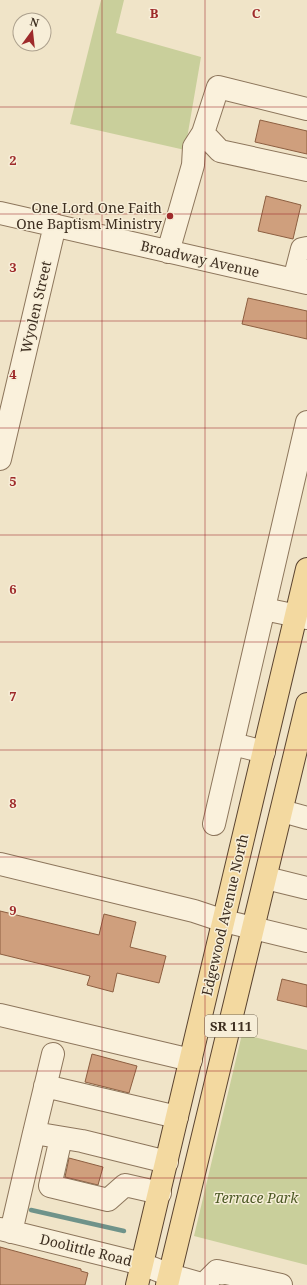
<svg xmlns="http://www.w3.org/2000/svg" width="307" height="1285" font-family="'Noto Serif',serif">
<style>
.green{fill:#c9cf9b}
.lines{fill:none;stroke-linecap:round;stroke-linejoin:round}
.stream{stroke:#6f938a;stroke-width:4.5}
.building{fill:#cf9f7d;stroke:#8d5f41}
.minor-casing{stroke:#8d765c;stroke-width:24}
.major-casing{stroke:#5b4430;stroke-width:24}
.minor{stroke:#faf1dc;stroke-width:22}
.major{stroke:#f3d9a0;stroke-width:22}
.grid{fill:none;stroke:#9e2a2b;stroke-width:1;stroke-opacity:0.55}
.poi-dot{fill:#9e2a2b;stroke:#f7eed8;stroke-width:1.5}
.labels{text-anchor:middle;stroke-width:3;stroke-linejoin:round;paint-order:stroke}
.shield{fill:#f7eed8;stroke:#756857;stroke-width:1}
.shield-label{font-size:13px;font-weight:bold;fill:#3d2e20}
.poi-label{font-size:14px;fill:#3d2e20;stroke:#f7eed8;text-anchor:end}
.street-label{font-size:14px;fill:#3d2e20;stroke:#f7eed8}
.park-label{font-size:14px;font-style:italic;fill:#4d5a26;stroke:#f7eed8}
.grid-label{font-size:13px;text-anchor:middle;font-weight:bold;fill:#9e2a2b;stroke:#f7eed8;stroke-width:3;stroke-linejoin:round;paint-order:stroke}
</style>
<rect width="100%" height="100%" fill="#f0e4c8"/>
<path class="green" d="M101 0H124L116 33 201 57 185 150 70 124Z
M242 1034 307 1050V1265L194 1236Z"/>
<g class="lines">
<path class="stream" d="M31 1210 124 1231"/>
</g>
<path class="building" d="M260 120 307 131V154L255 142Z
M266 196 301 205 293 239 258 231Z
M248 298 307 311V339L242 324Z
M0 911 99 935 104 914 136 922 130 947 166 956 159 983 117 973 113 992 87 985 90 976 0 954Z
M282 979 307 985V1007L277 1000Z
M92 1054 137 1066 129 1093 85 1082Z
M69 1158 103 1167 98 1185 65 1177Z
M0 1247 81 1269V1271L88 1273 85 1285H0Z"/>
<g class="lines">
<defs>
<path id="minor" d="M203 133 220 151 307 170
M0 213 307 283
M168 252 193 165 194 147 203 133 218 87 307 109
M294 280 302 249 307 248
M0 459 55 225
M264 609 307 618
M233 744 264 752
M282 811 307 818
M214 824 307 422
M0 864 194 911 224 921 307 941
M266 878 307 888
M0 1015 191 1060
M45 1086 177 1117
M34 1133 53 1054
M61 1138 50 1186 108 1200 125 1185 160 1193
M0 1229 142 1264 170 1275 205 1285
M11 1232 34 1133 82 1141 167 1162
M206 1285 208 1280 217 1271 281 1285"/>
<path id="major" d="M137 1285 307 569
M167 1285 307 704"/>
</defs>
<use href="#minor" class="minor-casing"/>
<use href="#major" class="major-casing"/>
<use href="#minor" class="minor"/>
<use href="#major" class="major"/>
</g>
<path class="grid" d="M102 0V1285M205 0V1285M0 107H307M0 214H307M0 321H307M0 428H307M0 535H307M0 642H307M0 750H307M0 857H307M0 964H307M0 1071H307M0 1178H307"/>
<circle class="poi-dot" cx="170" cy="216" r="4"/>
<g class="labels">
<rect class="shield" x="205" y="1015" width="52" height="22" rx="3"/>
<g class="shield-label">
<text x="231" y="1031">SR 111</text>
</g>
<g class="poi-label">
<text x="162" y="213">One Lord One Faith<tspan x="162" dy="16">One Baptism Ministry</tspan></text>
</g>
<g class="street-label">
<text transform="translate(200 259) rotate(13)" y="5">Broadway Avenue</text>
<text transform="translate(36 307) rotate(-77)" y="5">Wyolen Street</text>
<text transform="translate(225 915) rotate(-77)" y="5">Edgewood Avenue North</text>
<text transform="translate(86 1250) rotate(14)" y="5">Doolittle Road</text>
</g>
<g class="park-label">
<text x="256" y="1203">Terrace Park</text>
</g>
</g>
<g class="grid-label">
<text x="154" y="18">B</text>
<text x="256" y="18">C</text>
<text x="13" y="165">2</text>
<text x="13" y="272">3</text>
<text x="13" y="379">4</text>
<text x="13" y="486">5</text>
<text x="13" y="594">6</text>
<text x="13" y="701">7</text>
<text x="13" y="808">8</text>
<text x="13" y="915">9</text>
</g>
<g transform="translate(32 32) rotate(15)"><circle r="19" fill="#f7eed8" stroke="#ada18e"/>
<path d="M0-3L7 15L0 10L-7 15Z" fill="#9e2a2b"/>
<text y="-6" font-size="11" font-weight="bold" text-anchor="middle" fill="#3d2e20">N</text>
</g>
</svg>
